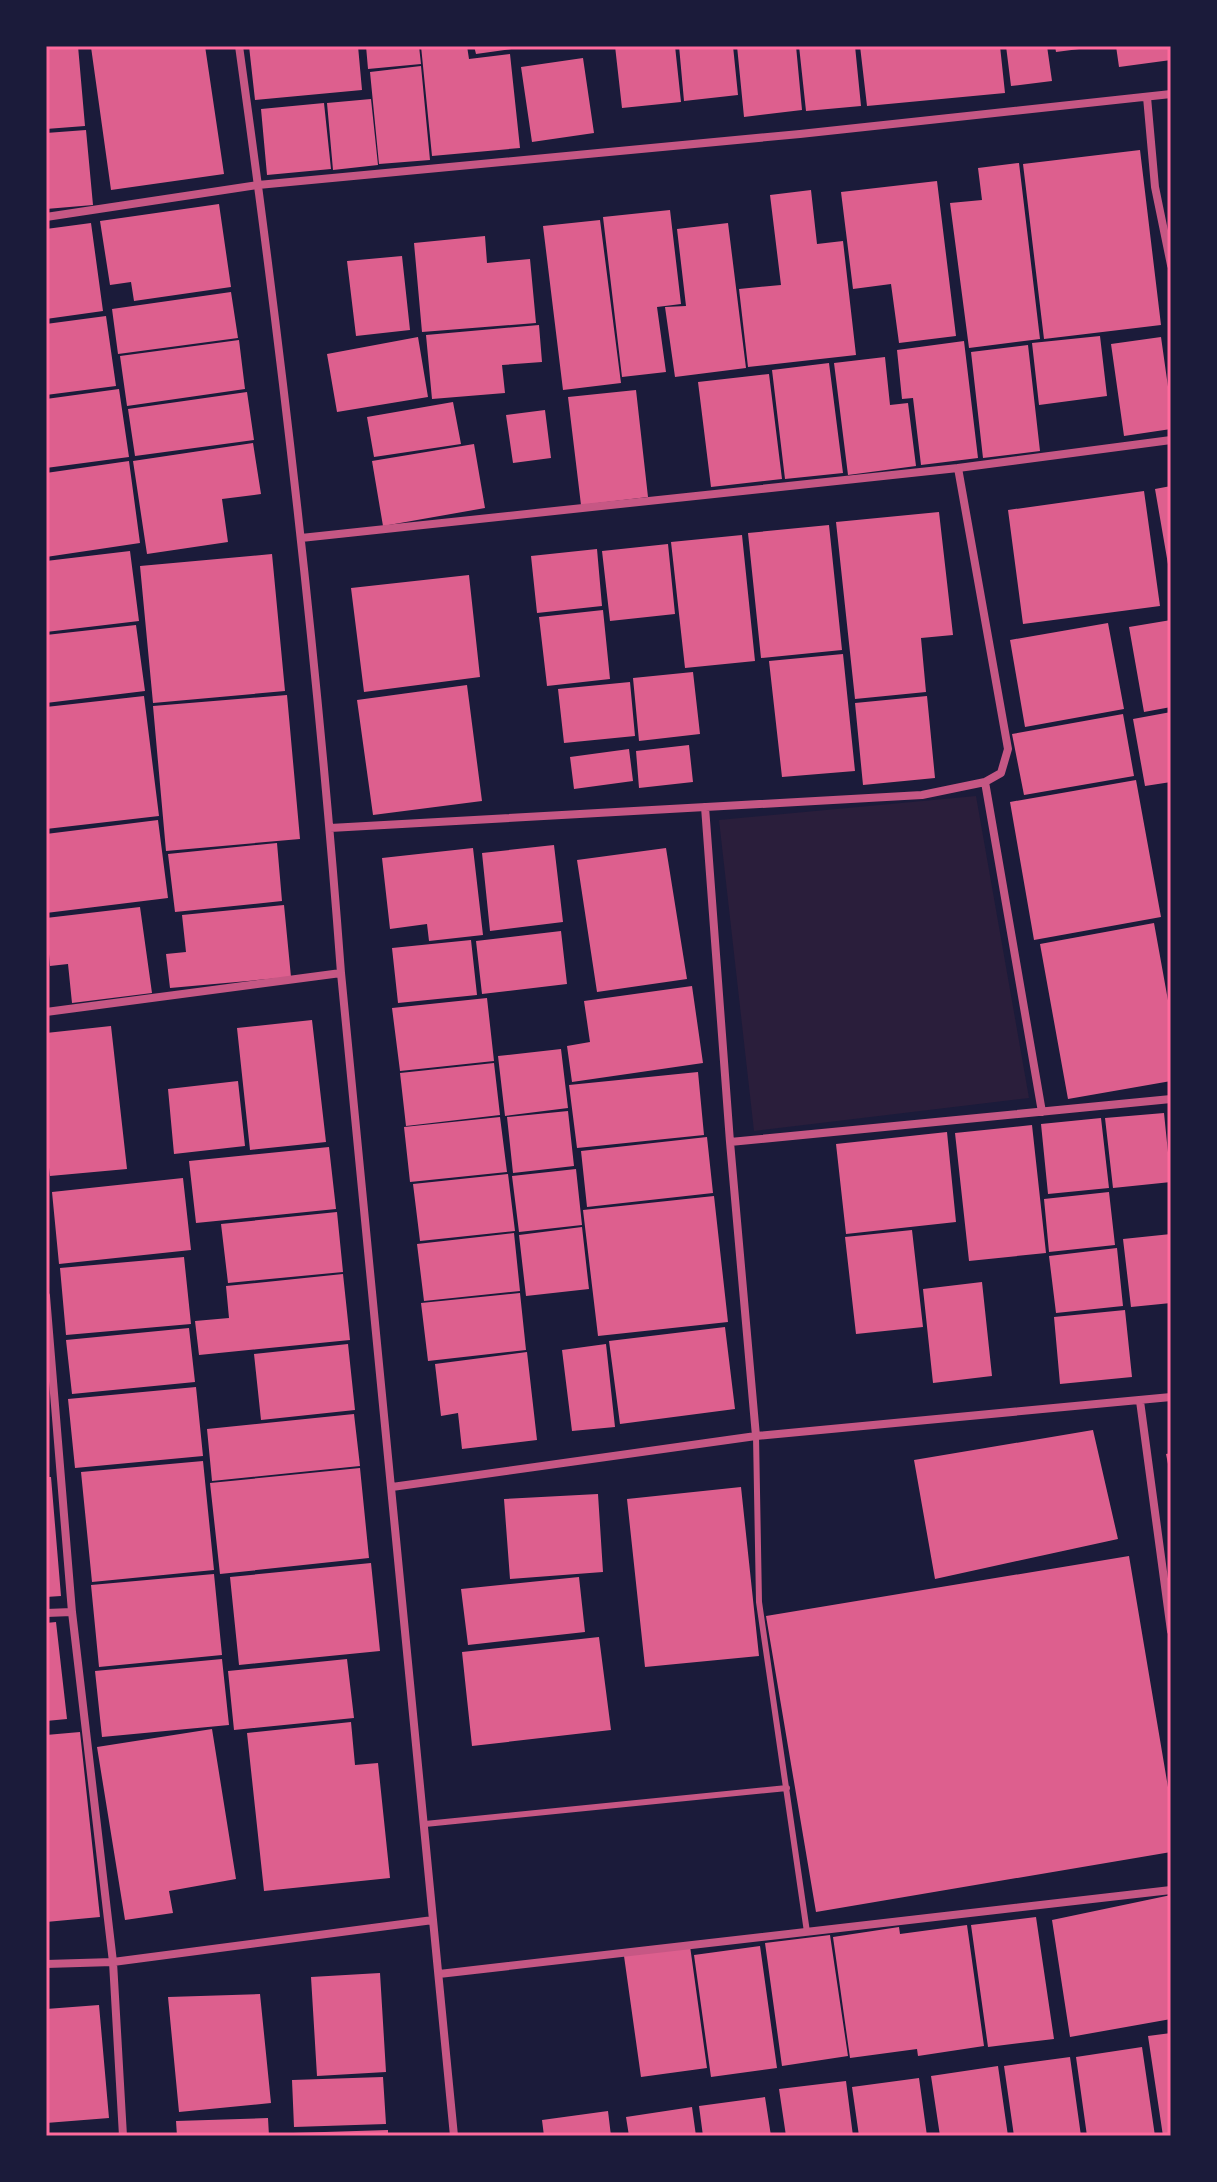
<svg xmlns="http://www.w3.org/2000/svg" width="1217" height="2182" font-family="Helvetica,sans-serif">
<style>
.green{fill:#2a1e3b}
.building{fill:#dd5f8e}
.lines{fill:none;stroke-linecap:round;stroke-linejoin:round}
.service{stroke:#c65784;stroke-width:6}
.minor{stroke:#c65784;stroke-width:8}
.neatline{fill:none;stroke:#ff6b9d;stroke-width:3}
</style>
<rect width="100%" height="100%" fill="#1b1b3a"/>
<path class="green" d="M976 796 1029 1098 754 1131 719 820Z"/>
<path class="building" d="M46 46H78L85 126 46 129Z
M205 46 224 174 111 190 91 47Z
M249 46H358L362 90 255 100Z
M366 46H419L421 64 368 69Z
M421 46H467L469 59 510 54 520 148 432 156Z
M474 46H519V48L476 54Z
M615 46H675L681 102 622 108Z
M679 46H733L738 95 684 101Z
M737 46H796L802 110 744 117Z
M799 46H855L861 106 806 111Z
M860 46H1000L1005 93 867 106Z
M1006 46H1047L1052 81 1011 86Z
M1055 46H1087V48L1056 52Z
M1116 46H1171V60L1119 67Z
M583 58 594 133 532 142 521 67Z
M421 66 430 160 379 164 370 72Z
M371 99 378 165 333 170 327 103Z
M324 103 331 169 267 175 261 109Z
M86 130 93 205 46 209V133Z
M1140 150 1161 325 1044 339 1023 164Z
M1019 163 1040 339 969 348 950 203 982 200 978 168Z
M937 181 956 336 899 343 891 284 853 289 841 192Z
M811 190 817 244 843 241 856 355 748 367 739 289 781 285 770 195Z
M219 204 231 287 134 301 131 282 110 285 100 221Z
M670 210 681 304 657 307 666 372 622 377 603 217Z
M600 220 621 383 563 390 543 226Z
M91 223 103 311 46 319V229Z
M728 223 746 368 675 377 665 307 686 306 677 229Z
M485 236 487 263 530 259 536 323 422 332 414 243Z
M402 256 410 330 356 336 347 261Z
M231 292 238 338 118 354 112 309Z
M106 316 116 386 46 395V324Z
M539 325 542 362 502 365 505 393 432 399 426 335Z
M1100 336 1107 396 1039 405 1032 343Z
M418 337 428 397 337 412 327 354Z
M1161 337 1171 408V429L1124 436 1111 344Z
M239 340 245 389 127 406 120 356Z
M964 341 978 458 921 465 913 398 902 399 897 350Z
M1028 345 1040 451 983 458 971 352Z
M885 357 890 405 908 403 916 466 848 475 834 363Z
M829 363 843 473 785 479 772 370Z
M769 374 782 479 711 487 698 382Z
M119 389 129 457 46 468V399Z
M636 390 648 497 581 505 568 397Z
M247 392 254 440 135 456 128 409Z
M453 402 461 444 374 457 367 417Z
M545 410 551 458 513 463 506 415Z
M253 443 261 494 222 499 228 542 147 554 133 461Z
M474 444 485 508 383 526 372 461Z
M129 461 140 543 46 557V473Z
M1171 486V569L1169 570 1155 489Z
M1144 491 1160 606 1023 624 1008 510Z
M939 512 953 635 921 638 926 692 855 699 836 522Z
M829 525 842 650 761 658 748 533Z
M742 535 755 661 685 668 671 542Z
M668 544 675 614 610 621 602 551Z
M597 549 602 606 537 613 531 556Z
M130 551 139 621 46 632V561Z
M272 554 285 691 153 703 140 566Z
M469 575 480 677 364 692 351 588Z
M603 610 610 679 547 686 539 617Z
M1171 620V707L1144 712 1129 627Z
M1108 623 1124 709 1025 727 1010 640Z
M136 625 145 691 46 703V635Z
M843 654 855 771 782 777 769 661Z
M693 672 700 734 639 741 633 678Z
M630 682 635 736 564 743 558 689Z
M467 685 482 801 373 815 357 700Z
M287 695 300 839 166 851 153 706Z
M144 696 159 816 46 829V707Z
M927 696 935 778 863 785 855 703Z
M1171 712V782L1145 786 1133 719Z
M1123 714 1134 776 1024 795 1012 734Z
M689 745 693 782 639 788 636 751Z
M629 749 633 781 574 789 570 757Z
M1136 780 1161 917 1034 940 1010 802Z
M158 820 168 898 46 913V834Z
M277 843 282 901 175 912 168 854Z
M554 845 563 922 490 931 482 853Z
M473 848 483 935 429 941 427 924 390 929 382 858Z
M666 848 687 979 597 992 577 860Z
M284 905 291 977 170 988 166 954 186 952 182 915Z
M140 907 152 993 72 1003 68 964 50 966 46 918Z
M1154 923 1171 1017V1081L1068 1099 1040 944Z
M561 931 567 984 482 994 476 941Z
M471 940 477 995 398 1003 392 948Z
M692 986 703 1063 572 1082 567 1046 590 1042 584 1001Z
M487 998 494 1061 400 1071 392 1008Z
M312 1020 326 1142 250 1150 237 1028Z
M111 1026 127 1169 50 1176 46 1142V1033Z
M561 1049 568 1108 505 1116 498 1056Z
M494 1063 500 1115 406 1126 400 1073Z
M698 1072 704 1135 577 1148 569 1085Z
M238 1081 245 1146 174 1154 168 1089Z
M568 1111 574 1166 513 1173 507 1117Z
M1164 1113 1171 1182 1113 1188 1105 1118Z
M500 1117 507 1172 410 1182 404 1127Z
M1101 1118 1109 1188 1048 1194 1041 1124Z
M1032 1125 1046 1253 969 1261 955 1133Z
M947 1132 956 1222 846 1234 836 1144Z
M707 1137 713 1193 587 1207 581 1151Z
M329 1147 336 1209 196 1223 189 1161Z
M576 1169 582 1225 519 1232 512 1176Z
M508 1174 515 1231 420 1241 413 1184Z
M183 1178 191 1250 59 1264 52 1192Z
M1109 1192 1115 1245 1049 1252 1044 1199Z
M714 1196 728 1322 598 1336 583 1210Z
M337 1212 343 1272 228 1283 221 1224Z
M582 1227 589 1289 526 1296 519 1235Z
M912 1230 923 1327 856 1334 845 1237Z
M514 1233 520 1291 424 1301 417 1244Z
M1171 1234V1303L1131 1307 1123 1239Z
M1117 1248 1123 1306 1056 1313 1049 1256Z
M184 1257 191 1324 66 1335 60 1268Z
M343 1274 350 1340 199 1355 195 1321 229 1318 226 1286Z
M982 1282 992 1376 933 1383 923 1289Z
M520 1293 526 1350 428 1361 421 1303Z
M1125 1310 1132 1377 1060 1384 1054 1317Z
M725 1327 735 1409 620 1424 609 1341Z
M189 1328 195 1382 72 1394 66 1340Z
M348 1344 355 1410 261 1420 254 1354Z
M606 1344 615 1427 572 1431 562 1350Z
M527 1352 537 1440 462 1449 458 1413 441 1416 435 1364Z
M196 1387 203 1456 75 1468 68 1399Z
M354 1414 360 1466 212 1481 207 1429Z
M1093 1430 1118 1539 935 1579 914 1460Z
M1171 1453V1474H1170L1166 1454Z
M203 1461 214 1570 92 1582 81 1472Z
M360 1468 369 1558 220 1574 210 1483Z
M46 1477H51L61 1596 46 1597Z
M741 1487 759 1656 645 1667 627 1499Z
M598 1494 603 1572 510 1579 504 1499Z
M1129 1556 1171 1805V1852L816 1912 766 1616Z
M371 1563 380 1651 239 1665 230 1577Z
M214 1574 222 1655 99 1667 91 1585Z
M579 1577 585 1632 468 1645 461 1589Z
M56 1622 67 1719 46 1721V1623Z
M599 1637 611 1730 472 1746 462 1652Z
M222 1659 229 1725 102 1737 95 1671Z
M347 1659 354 1718 234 1730 228 1671Z
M351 1722 355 1765 378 1763 390 1878 264 1891 247 1733Z
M212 1729 236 1879 169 1891 173 1913 125 1920 97 1747Z
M80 1732 100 1917 46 1922V1735Z
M1171 1895V2019L1070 2037 1052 1920Z
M1036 1917 1054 2039 988 2047 971 1925Z
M967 1925 984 2046 918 2056 917 2049 850 2058 833 1937 899 1927 900 1934Z
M830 1935 848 2056 782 2066 765 1943Z
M690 1946 707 2068 641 2077 624 1956Z
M760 1946 777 2068 711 2077 694 1955Z
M380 1973 386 2072 317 2076 311 1977Z
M260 1994 271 2103 179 2112 168 1997Z
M99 2005 109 2118 46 2123V2009Z
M1171 2033V2136H1163L1148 2036Z
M1142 2047 1155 2136H1087L1076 2057Z
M1070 2057 1081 2136H1014L1004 2066Z
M998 2066 1008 2136H940L931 2076Z
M383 2077 386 2124 294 2127 292 2080Z
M919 2078 927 2136H859L852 2087Z
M846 2081 853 2136H786L779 2089Z
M765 2097 771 2136H703L699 2106Z
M692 2107 696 2136H629L626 2117Z
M608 2111 611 2136H544L542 2120Z
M268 2118 269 2136H177L176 2121Z
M388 2130V2136H293V2133Z"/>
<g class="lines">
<path class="service" d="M756 1436 759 1602 807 1932
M425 1824 787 1788"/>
<path class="minor" d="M239 46C282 354 318 663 341 973L454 2136
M1147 97 1155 187 1171 265
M46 217 258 185 800 134 1171 94
M301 538 958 468 1171 440
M985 782 1042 1112
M705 807 730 1142 756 1436
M330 828 922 795 985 782 1001 773 1008 749 958 468
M46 1012 341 973
M730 1142 1171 1099
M46 1296 72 1612 113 1962 123 2136
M1140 1401 1171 1631
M392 1487 756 1436 1171 1397
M46 1613 72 1612
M46 1964 113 1962 433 1920
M439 1974 1171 1890"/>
</g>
<rect width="1217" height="2182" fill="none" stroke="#1b1b3a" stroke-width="96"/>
<rect x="48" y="48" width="1121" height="2086" class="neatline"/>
</svg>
